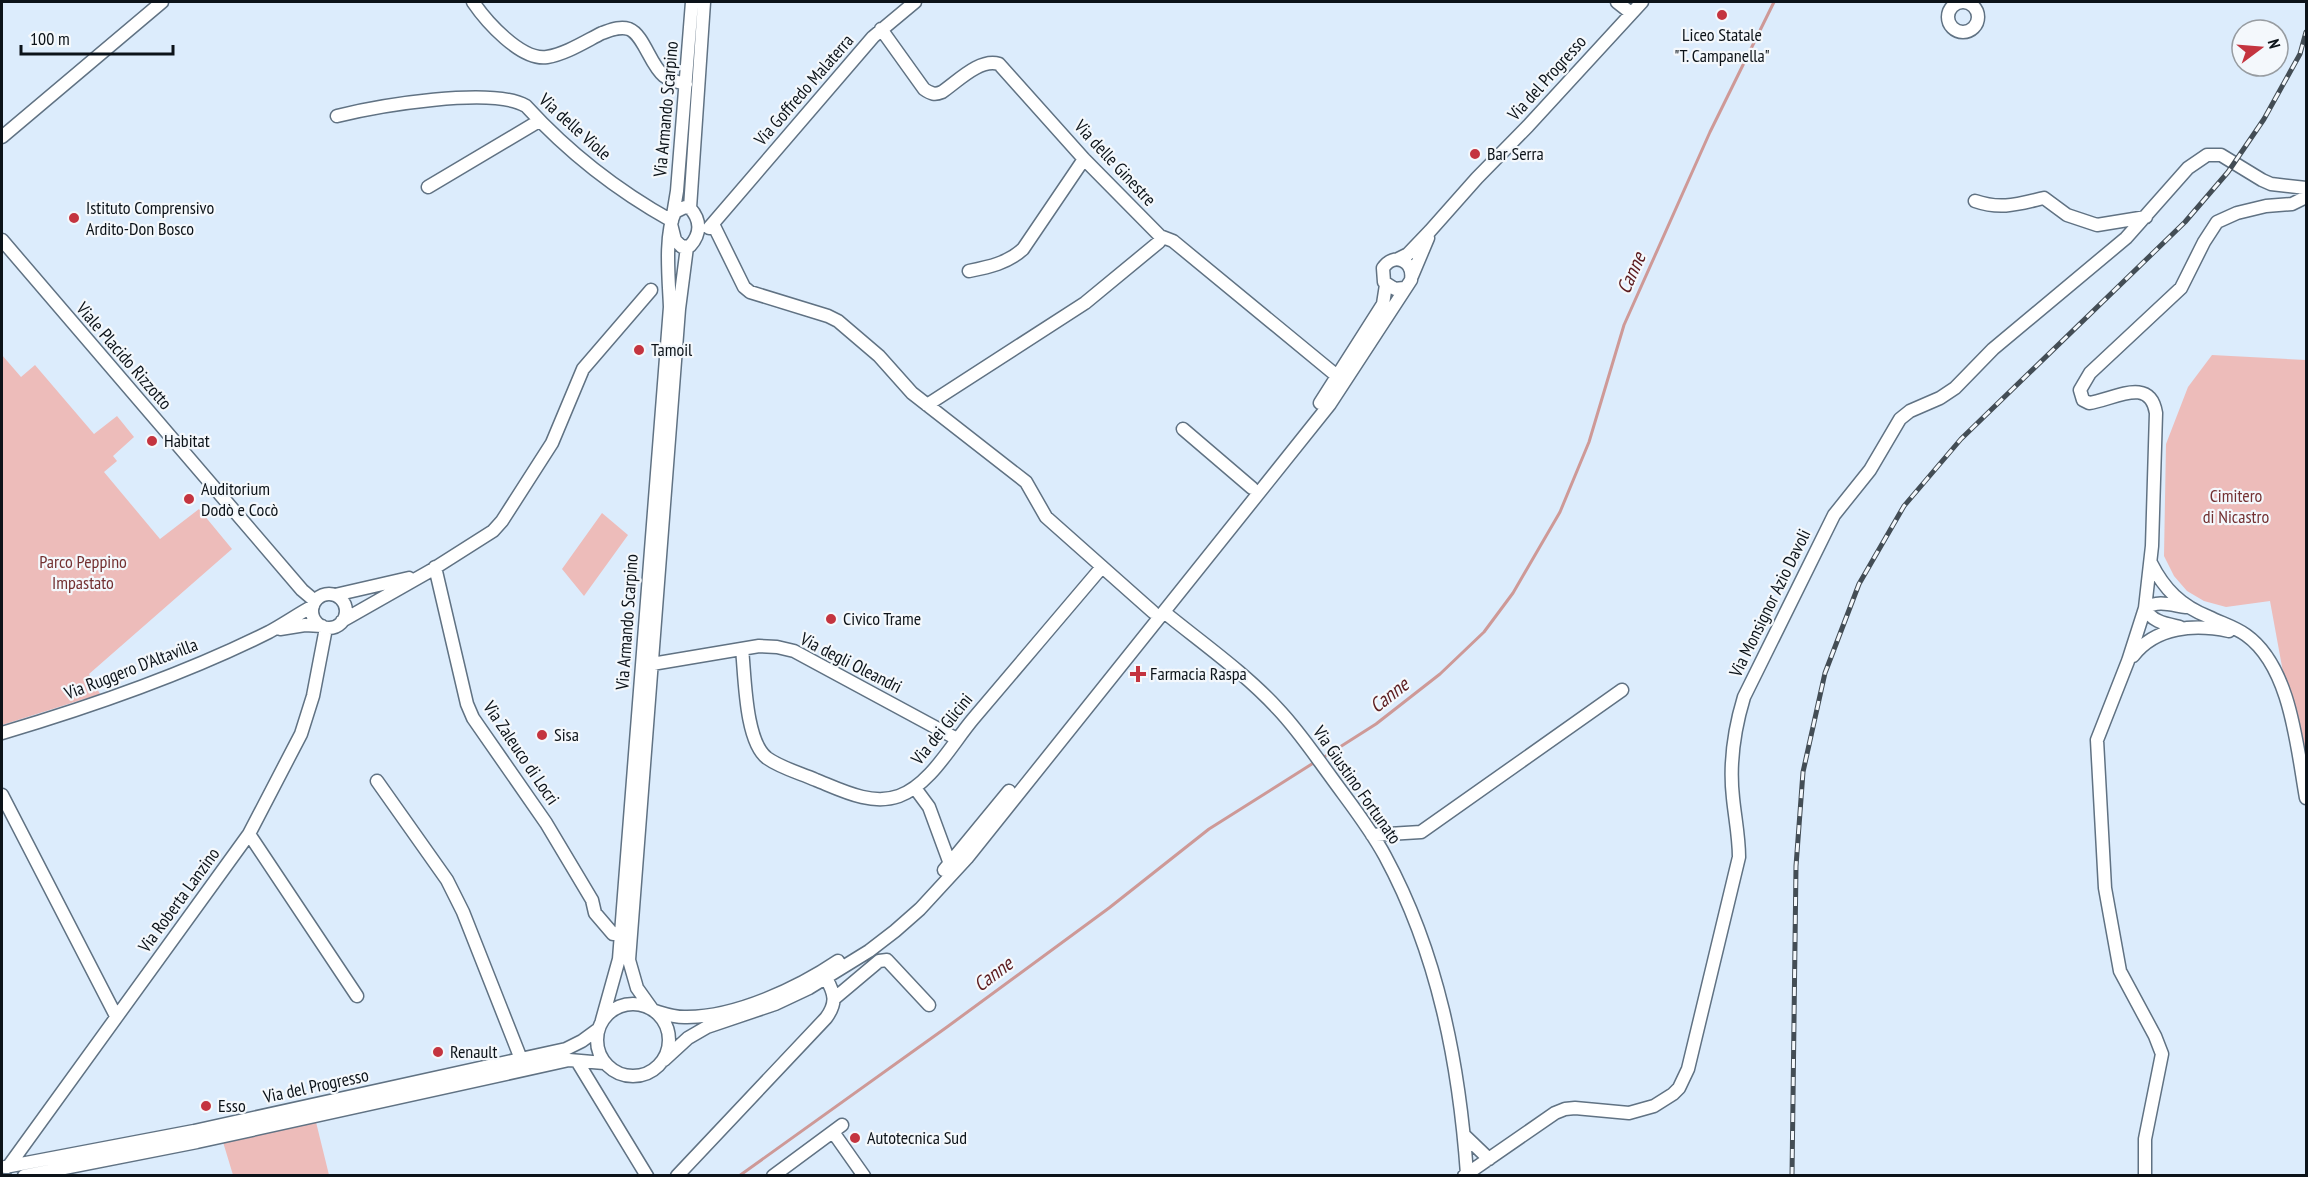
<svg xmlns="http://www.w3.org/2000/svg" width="2308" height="1177" font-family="'PT Sans Narrow',sans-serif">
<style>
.green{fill:#edbcba}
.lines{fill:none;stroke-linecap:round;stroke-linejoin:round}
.stream{stroke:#ce9997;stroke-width:3}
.minor-casing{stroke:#607283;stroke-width:15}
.minor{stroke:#fff;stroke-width:12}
.rail-casing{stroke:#434d55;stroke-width:5}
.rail{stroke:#f4f8fc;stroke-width:3;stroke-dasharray:9;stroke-linecap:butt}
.poi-dot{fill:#c4343f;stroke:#f4f8fc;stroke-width:2}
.labels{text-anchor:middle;stroke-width:4.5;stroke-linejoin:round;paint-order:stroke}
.poi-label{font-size:18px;fill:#0c1319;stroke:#f4f8fc;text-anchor:start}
.street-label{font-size:18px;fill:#0c1319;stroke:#f4f8fc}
.park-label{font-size:18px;fill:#733132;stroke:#f4f8fc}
.water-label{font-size:20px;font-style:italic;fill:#5c1c1f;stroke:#f4f8fc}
</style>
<rect width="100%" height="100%" fill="#dcecfc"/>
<path class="green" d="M2 355 21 377 35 365 94 434 117 416 134 437 113 456 117 461 104 472 160 539 199 509 232 549 89 674 100 694 2 725Z
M2212 355 2306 360V798L2270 601 2226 607 2204 601 2187 591 2174 576 2164 556 2166 444 2188 387Z
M602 513 628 535 584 596 562 569Z
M316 1122 329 1175H233L223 1142Z"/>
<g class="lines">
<path class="stream" d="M1321 759 1376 724 1440 674 1484 632 1513 593 1560 512 1589 442 1624 325 1710 132 1774 2
M739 1176 947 1027 1109 908 1209 829 1315 762"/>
<defs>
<path id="minor" d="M473 2C486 21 521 61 547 57 566 54 586 41 602 33 611 30 620 26 629 29 644 35 650 65 664 76 670 81 679 82 686 84
M1617 2 1631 13
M1948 17a15 15 0 1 1 30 0a15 15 0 1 1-30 0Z
M881 29 924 89C931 94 935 95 942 92 958 81 980 58 999 64L1084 159 1160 236 1173 241 1337 376
M337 116C377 106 492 86 526 106 568 152 618 191 672 221
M2 137 162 2
M428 187 539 121
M1975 201C2001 210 2018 204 2044 198L2067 215 2097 225 2146 217
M690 208 704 2
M673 215 677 191 692 2
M713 224 744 287 750 292 828 316 838 321 879 356 912 393 1026 482 1046 517 1153 612
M709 228 873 37 915 2
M2 240 302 590 315 601
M1398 259 1408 254 1430 231 1477 178 1528 126 1642 2
M969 271C989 267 1008 263 1023 249L1084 159
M1412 276 1428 238
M1320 403 1383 304 1386 285
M927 405 1085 303 1159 242 1160 236
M1183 429 1252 488
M2151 563C2164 589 2181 606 2209 617 2221 623 2235 627 2246 635 2291 667 2297 748 2306 798
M435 567 467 704 473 718 546 823 592 900 595 913 613 934H621
M312 611a17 17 0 1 1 34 0a17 17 0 1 1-34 0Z
M335 595 409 578
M1164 612C1202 643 1245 673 1278 709 1298 730 1314 754 1331 777 1349 802 1370 828 1385 856 1438 954 1459 1063 1467 1174
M342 621 430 571 493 531 502 521 552 443 583 369 651 290
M2180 627C2167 624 2151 622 2145 608 2158 600 2171 605 2186 607
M280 629 305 625 322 626
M742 649C745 676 745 741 767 758 781 768 800 773 816 780 841 790 871 806 899 796 930 785 952 744 973 719 1016 668 1059 618 1102 567
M2133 656C2156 626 2195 624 2229 631
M652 664 759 646 777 647 794 651 957 739
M2 733C93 706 183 675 269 632 284 624 298 614 313 606
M377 781 447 880 463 912 521 1059
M915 788 929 807 950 864
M2 795 116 1016
M249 834 357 996
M1372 835 1421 832 1622 690
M944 870 1009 791
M835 998 879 961 887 960 929 1005
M597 1040a36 36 0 1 1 72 0a36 36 0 1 1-72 0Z
M652 1009 637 988 629 960 679 309 687 247
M655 1011C665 1014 676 1018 687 1017 736 1017 798 988 838 961
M602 1020 619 959 670 307C669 281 664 235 675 212L685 207 690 208C701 220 701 234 690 246L682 247 675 240 671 224
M664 1060 688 1038 707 1027 775 1004 809 988 869 951 895 931 920 909 967 858 1330 404 1411 280C1414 260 1394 252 1383 268L1384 282 1395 289 1404 288
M577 1061 647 1176
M833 1132 864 1176
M1464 1135 1489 1159
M5 1167 194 1131 566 1049 582 1041 597 1030
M8 1167 249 834 301 734 313 696 326 628
M24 1176 197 1142 569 1060 604 1063
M677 1176 826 1018C837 1003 835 994 826 978
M773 1176 842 1125
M1464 1176 1555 1113 1565 1109 1575 1108 1629 1113 1654 1106 1673 1094 1679 1088 1688 1069 1739 857C1739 837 1735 818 1733 798 1729 763 1734 730 1744 697L1834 515 1870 470 1900 419 1910 411 1940 398 1955 388 1993 349 2126 238 2188 168 2207 155H2221L2262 180 2271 184 2306 188
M2145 1176V1139L2162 1054 2155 1036 2120 971 2105 888 2097 740 2128 661 2145 608 2152 546 2156 413C2150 375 2113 400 2089 403L2083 400 2080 390 2090 373 2181 288 2204 242 2217 222 2237 213 2266 206 2292 204 2306 197"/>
</defs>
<use href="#minor" class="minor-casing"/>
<use href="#minor" class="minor"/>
<defs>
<path id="rail" d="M1792 1176 1796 866 1803 772 1825 673 1859 584 1904 506 1961 439 2185 222 2228 172 2264 119 2300 54 2306 32"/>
</defs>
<use href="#rail" class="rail-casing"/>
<use href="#rail" class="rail"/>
</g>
<g class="poi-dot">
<circle cx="1722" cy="15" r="6"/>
<circle cx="1475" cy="154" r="6"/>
<circle cx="74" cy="218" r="6"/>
<circle cx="639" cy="350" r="6"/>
<circle cx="152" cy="441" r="6"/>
<circle cx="189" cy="499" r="6"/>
<circle cx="831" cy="619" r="6"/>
<path d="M1135 665h6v6h6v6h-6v6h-6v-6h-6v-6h6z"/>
<circle cx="542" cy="735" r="6"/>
<circle cx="438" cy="1052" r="6"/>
<circle cx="206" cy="1106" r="6"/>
<circle cx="855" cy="1138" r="6"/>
</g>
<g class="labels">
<g class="poi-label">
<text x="1722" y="41" text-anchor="middle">Liceo Statale<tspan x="1722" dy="21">"T. Campanella"</tspan></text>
<text x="1487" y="160">Bar Serra</text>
<text x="86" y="214">Istituto Comprensivo<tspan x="86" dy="21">Ardito-Don Bosco</tspan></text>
<text x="651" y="356">Tamoil</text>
<text x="164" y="447">Habitat</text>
<text x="201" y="495">Auditorium<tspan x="201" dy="21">Dodò e Cocò</tspan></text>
<text x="843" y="625">Civico Trame</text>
<text x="1150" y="680">Farmacia Raspa</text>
<text x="554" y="741">Sisa</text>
<text x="450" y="1058">Renault</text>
<text x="218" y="1112">Esso</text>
<text x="867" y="1144">Autotecnica Sud</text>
</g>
<g class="street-label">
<text transform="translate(1547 78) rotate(-48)" y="6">Via del Progresso</text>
<text transform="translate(804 90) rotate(-49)" y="6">Via Goffredo Malaterra</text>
<text transform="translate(666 109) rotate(-85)" y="6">Via Armando Scarpino</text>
<text transform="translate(575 127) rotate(42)" y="6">Via delle Viole</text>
<text transform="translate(1115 163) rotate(47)" y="6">Via delle Ginestre</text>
<text transform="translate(124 356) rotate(49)" y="6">Viale Placido Rizzotto</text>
<text transform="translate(1770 603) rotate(-64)" y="6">Via Monsignor Azio Davoli</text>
<text transform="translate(627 622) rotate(-86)" y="6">Via Armando Scarpino</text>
<text transform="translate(851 663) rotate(27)" y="6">Via degli Oleandri</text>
<text transform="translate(131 669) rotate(-21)" y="6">Via Ruggero D'Altavilla</text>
<text transform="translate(942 729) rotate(-51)" y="6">Via dei Glicini</text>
<text transform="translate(521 753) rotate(56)" y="6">Via Zaleuco di Locri</text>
<text transform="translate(1357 785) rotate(55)" y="6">Via Giustino Fortunato</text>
<text transform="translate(179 900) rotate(-54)" y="6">Via Roberta Lanzino</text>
<text transform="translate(316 1086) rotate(-12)" y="6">Via del Progresso</text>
</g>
<g class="park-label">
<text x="2236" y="502">Cimitero<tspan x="2236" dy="21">di Nicastro</tspan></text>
<text x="83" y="568">Parco Peppino<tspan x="83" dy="21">Impastato</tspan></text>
</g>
<g class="water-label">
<text transform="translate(1631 273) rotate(-66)" y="7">Canne</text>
<text transform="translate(1389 695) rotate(-38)" y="7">Canne</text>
<text transform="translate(993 974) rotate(-37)" y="7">Canne</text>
</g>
</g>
<rect width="2308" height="1177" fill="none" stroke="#0c1319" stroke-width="6"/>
<g transform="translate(2260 48) rotate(74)"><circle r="28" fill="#f4f8fc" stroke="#979ca1" stroke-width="1.5"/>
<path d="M0-4.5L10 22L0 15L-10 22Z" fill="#c4343f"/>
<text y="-9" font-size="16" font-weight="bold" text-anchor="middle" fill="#0c1319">N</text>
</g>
<path d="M21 45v9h152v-9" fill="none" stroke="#0c1319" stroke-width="3"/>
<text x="30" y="45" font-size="18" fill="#0c1319" stroke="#f4f8fc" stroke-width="4.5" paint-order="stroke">100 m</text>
</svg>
